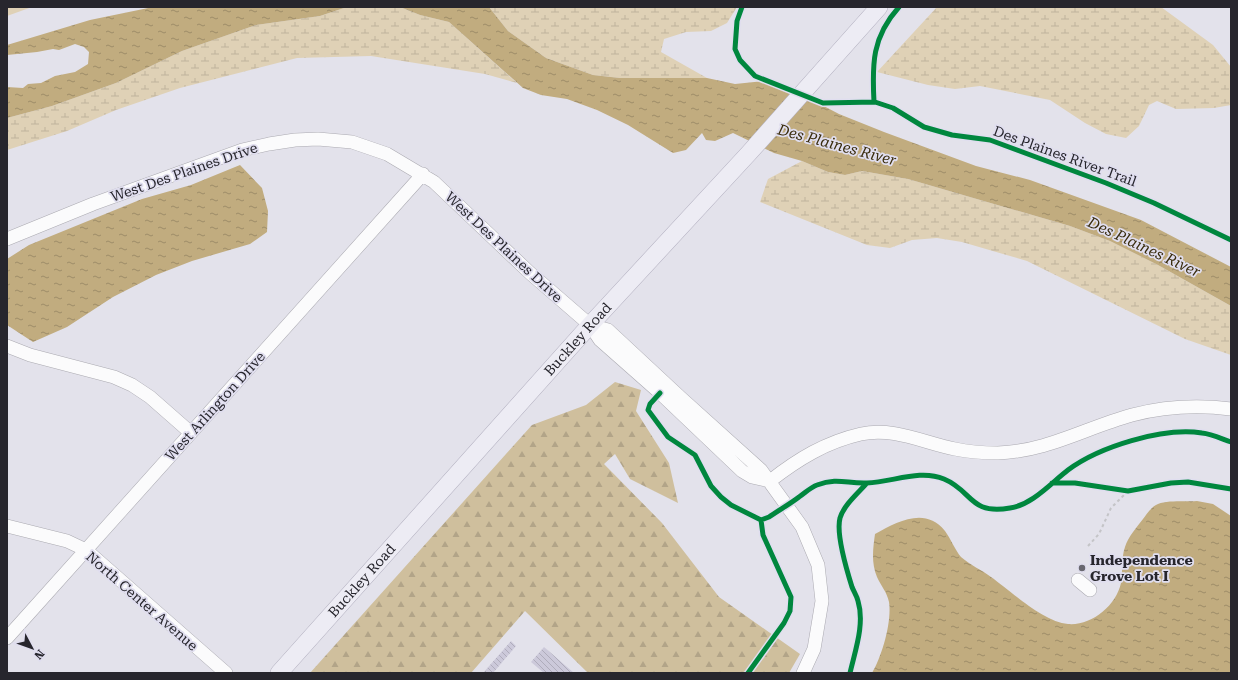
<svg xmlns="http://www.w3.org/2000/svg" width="1238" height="680" font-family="'Roboto Serif',serif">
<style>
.forest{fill:url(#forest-firs)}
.wetland{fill:url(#wetland-marsh)}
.green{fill:#dfd1b6}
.water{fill:url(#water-ripples)}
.building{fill:url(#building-back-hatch)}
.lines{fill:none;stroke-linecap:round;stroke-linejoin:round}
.minor-casing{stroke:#abaab1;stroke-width:14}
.major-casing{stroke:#b2afbf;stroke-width:18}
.path{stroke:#c4c4c7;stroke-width:2;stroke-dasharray:3 3;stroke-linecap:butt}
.minor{stroke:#fbfbfc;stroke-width:13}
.major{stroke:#edecf4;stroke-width:17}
.cycleway-casing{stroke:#e0deef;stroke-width:8}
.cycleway{stroke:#00873e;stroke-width:5}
.poi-dot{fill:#696870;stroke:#e0deef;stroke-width:1.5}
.labels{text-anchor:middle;stroke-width:3.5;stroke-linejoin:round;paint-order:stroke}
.street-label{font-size:14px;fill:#27262d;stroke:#e0deef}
.poi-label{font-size:14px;font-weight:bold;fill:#27262d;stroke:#e0deef;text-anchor:start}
.water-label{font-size:15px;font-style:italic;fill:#392c0d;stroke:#e0deef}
</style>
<defs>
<pattern id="forest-firs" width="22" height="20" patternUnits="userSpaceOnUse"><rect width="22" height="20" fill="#cfbf9d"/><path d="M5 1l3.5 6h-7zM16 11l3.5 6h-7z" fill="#b2a488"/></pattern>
<pattern id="wetland-marsh" width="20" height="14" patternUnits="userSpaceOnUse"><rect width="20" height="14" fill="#dfd1b6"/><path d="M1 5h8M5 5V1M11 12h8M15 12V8" fill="none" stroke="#bfb39d"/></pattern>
<pattern id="water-ripples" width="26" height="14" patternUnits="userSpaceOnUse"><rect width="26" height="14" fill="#c1ac7f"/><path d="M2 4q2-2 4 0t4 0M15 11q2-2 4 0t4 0" fill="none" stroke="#9d8c68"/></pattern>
<pattern id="building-back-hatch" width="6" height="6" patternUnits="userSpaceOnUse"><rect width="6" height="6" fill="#ccc9da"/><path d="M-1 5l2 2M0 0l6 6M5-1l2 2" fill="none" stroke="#afacbb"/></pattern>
</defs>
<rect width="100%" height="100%" fill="#e3e2eb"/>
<path class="forest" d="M615 382 641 390 636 411 669 463 678 503 630 479 615 454 604 464 662 523 719 597 800 654 789 673H588L525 611 471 673H310L532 425 586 405Z"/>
<path class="wetland" d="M347 7H400L420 15 449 22 517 83 485 74 371 56 297 58 180 88 116 110 67 131 7 150V118L52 106 116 83 182 51 256 25 320 16Z
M489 7H737L727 23 711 31 686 32 664 39 661 52 707 78H620L593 75 546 58 508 31Z
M937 7H1161L1213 45 1231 67V105L1214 108 1176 109 1157 101 1149 105 1139 126 1126 138 1106 134 1085 123 1050 100 980 86 955 89 928 85 877 72Z
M802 161 828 172 845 175 862 171 908 179 1070 226 1110 241 1158 265 1231 306V355L1185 339 1027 261 962 242 937 238 912 240 890 248 867 245 760 202 768 179Z"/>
<path class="green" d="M7 7H32L7 16Z"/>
<path class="water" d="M153 7H347L320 16 256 25 182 51 116 83 52 106 7 118V87L23 88 28 84 41 83 55 76 75 72 88 64 89 52 84 47 75 44 59 50 53 49 37 52 7 55V45L90 20Z
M400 7H489L508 31 546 58 593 75 620 78H707L735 84 774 80 839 114 884 132 976 166 1030 180 1141 220 1231 267V306L1158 265 1110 241 1070 226 908 179 862 171 845 175 828 172 802 161 774 153 733 133 715 141 706 140 702 133 686 150 673 153 628 125 597 110 567 99 541 95 523 88 449 22 420 15Z
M240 165 262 188 268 211 267 232 250 244 192 261 156 275 113 297 67 327 33 342 7 325V259L29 245 142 199 191 185Z
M1197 501 1213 504 1231 516V673H872C882 656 892 622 889 602 887 592 881 586 877 577 871 563 873 548 875 534 897 522 925 506 945 531 951 539 955 550 961 557 970 565 982 570 991 577 1011 591 1043 622 1068 624 1091 626 1116 606 1121 583 1123 572 1121 558 1125 547 1128 537 1137 527 1143 519 1146 515 1152 506 1158 504 1168 500 1185 502 1197 501Z"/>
<path class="building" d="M511 641 516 646 493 673H483Z
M544 647 574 673H544L531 662Z"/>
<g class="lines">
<defs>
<path id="minor" d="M7 239 93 204 242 150 269 144 295 140 318 139 352 142 387 154 434 182 530 273 590 325 600 340 660 393 742 471 752 477 770 481
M590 325 608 330 680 397 761 470 802 527 818 565 822 601 814 649 803 673
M7 346 30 355 114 377 132 385 150 397 191 433
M770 481C798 459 826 442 861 434 894 427 924 443 955 449 969 452 984 453 998 453 1048 451 1085 428 1132 415 1163 407 1199 405 1231 409
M7 526 67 541 86 550 226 673
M1078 580 1090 590
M7 638 423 174"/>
<g id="major">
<path id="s1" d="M279 673 590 325 749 153 879 7"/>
</g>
</defs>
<use href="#minor" class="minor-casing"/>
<use href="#major" class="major-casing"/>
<path class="path" d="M1088 546 1099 534 1111 508 1128 491"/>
<use href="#minor" class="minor"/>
<use href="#major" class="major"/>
<defs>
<path id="cycleway" d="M742 7 737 21 735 49 740 60 755 76 823 103 875 102 893 108 924 127 952 135 990 140 1106 183 1154 203 1231 240
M874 102C872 64 872 37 899 7
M660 393 650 404 648 410 668 437 695 455 711 486 721 497 731 505 761 520 769 517C779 510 790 504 799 497 805 493 811 487 817 485 838 477 847 484 867 483 893 482 920 469 944 479 973 491 969 515 1010 508 1032 505 1051 483 1068 470 1099 447 1162 427 1202 433 1212 434 1222 439 1231 442
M1052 483H1075L1128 491 1171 483 1188 482 1231 489
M748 673 784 623 790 611 791 597 763 535 761 520
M850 673C855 651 865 624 858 601 857 596 854 592 852 587 847 571 836 533 840 518 844 505 857 494 866 484"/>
</defs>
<use href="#cycleway" class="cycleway-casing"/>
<use href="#cycleway" class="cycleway"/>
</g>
<circle class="poi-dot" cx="1082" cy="568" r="4"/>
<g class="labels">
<g class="street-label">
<text transform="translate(1065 156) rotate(20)" y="5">Des Plaines River Trail</text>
<text transform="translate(184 172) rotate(-19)" y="5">West Des Plaines Drive</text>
<text transform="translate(504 247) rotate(43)" y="5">West Des Plaines Drive</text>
<text dy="5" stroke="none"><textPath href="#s1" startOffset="448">Buckley Road</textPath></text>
<text transform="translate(215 406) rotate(-48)" y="5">West Arlington Drive</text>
<text dy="5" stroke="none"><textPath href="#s1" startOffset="124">Buckley Road</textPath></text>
<text transform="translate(142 601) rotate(41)" y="5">North Center Avenue</text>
</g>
<g class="poi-label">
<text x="1090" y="565">Independence<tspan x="1090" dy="16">Grove Lot I</tspan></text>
</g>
<g class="water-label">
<text transform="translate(837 145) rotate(15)" y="5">Des Plaines River</text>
<text transform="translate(1144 247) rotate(25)" y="5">Des Plaines River</text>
</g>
</g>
<rect width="1238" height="680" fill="none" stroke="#27262d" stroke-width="16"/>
<g transform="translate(32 648) rotate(131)" stroke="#e0deef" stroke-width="3" paint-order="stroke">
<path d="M0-3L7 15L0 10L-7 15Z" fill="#27262d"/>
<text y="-6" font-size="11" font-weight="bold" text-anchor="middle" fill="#27262d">N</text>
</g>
</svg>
